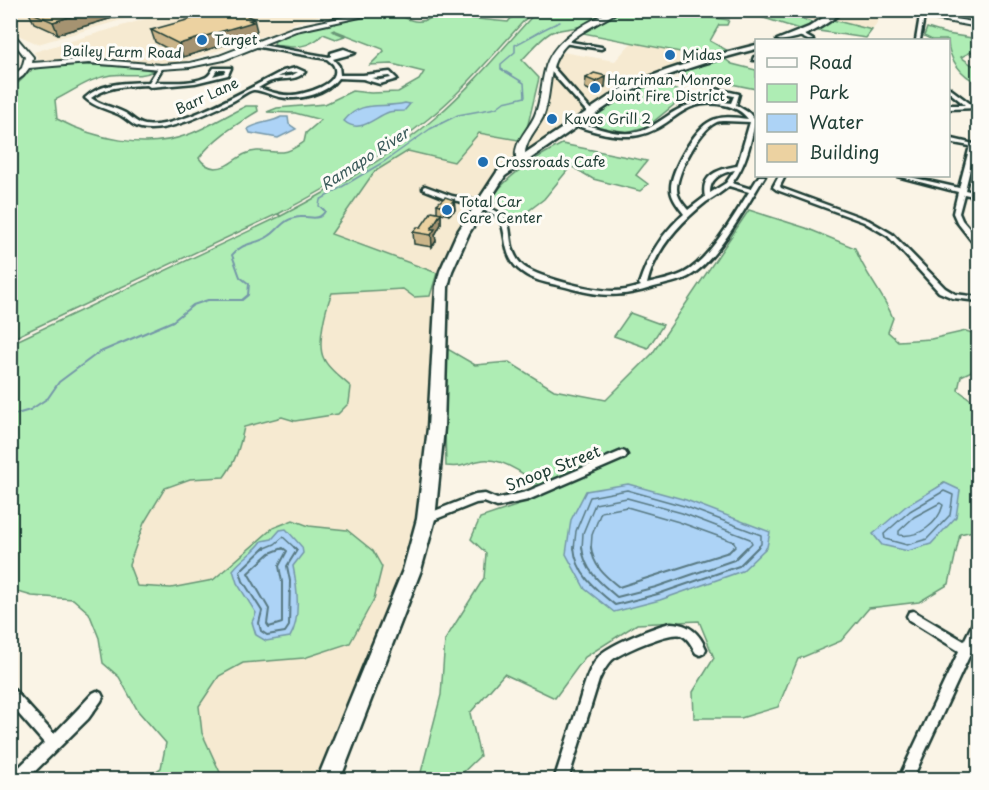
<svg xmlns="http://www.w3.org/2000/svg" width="989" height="790" font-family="'Playpen Sans',sans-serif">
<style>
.built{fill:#f6ead1}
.green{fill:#aeedb4;stroke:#669574;stroke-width:1.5;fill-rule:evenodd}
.water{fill:#add3f6;stroke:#7497a8;stroke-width:1.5}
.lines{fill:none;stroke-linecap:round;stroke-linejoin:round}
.shore-far1{stroke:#587982;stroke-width:1.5}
.shore{stroke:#587982;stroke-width:2}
.stream-far1{stroke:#7497a8;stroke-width:1.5}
.stream{stroke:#7497a8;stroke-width:2}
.street-casing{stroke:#1f3d34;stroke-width:5}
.secondary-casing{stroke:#1f3d34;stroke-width:4}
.primary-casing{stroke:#1f3d34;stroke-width:5}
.street{fill:#fdfcf7;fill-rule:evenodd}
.secondary{fill:#fdfcf7;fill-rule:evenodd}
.primary{fill:#fdfcf7;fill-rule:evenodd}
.wall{fill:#cbb58a;stroke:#1f3d34;stroke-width:1.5}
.shaded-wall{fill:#a59371;stroke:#1f3d34;stroke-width:1.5}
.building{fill:#ecd2a1;stroke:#1f3d34;stroke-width:1.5}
.poi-dot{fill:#1f6fb2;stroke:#fdfcf7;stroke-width:2}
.labels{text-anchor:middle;stroke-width:6;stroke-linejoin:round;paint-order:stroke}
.far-poi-label{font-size:14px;fill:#1f3d34;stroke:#fdfcf7;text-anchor:start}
.far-street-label{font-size:14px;fill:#1f3d34;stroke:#fdfcf7}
.far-water-label{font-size:15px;font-style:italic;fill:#3b5b5b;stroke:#fdfcf7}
.street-label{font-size:16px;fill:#1f3d34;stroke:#fdfcf7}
</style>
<rect width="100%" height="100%" fill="#faf4e6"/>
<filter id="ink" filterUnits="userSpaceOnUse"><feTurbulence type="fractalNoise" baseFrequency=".0167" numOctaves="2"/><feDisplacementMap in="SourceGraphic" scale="12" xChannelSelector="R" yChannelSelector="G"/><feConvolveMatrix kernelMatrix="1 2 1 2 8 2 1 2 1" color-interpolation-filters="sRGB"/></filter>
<g filter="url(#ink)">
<path class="built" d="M788 10 885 11 872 30 830 19 824 23 785 14Z
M10 11H152L38 44 18 35 11 23Z
M172 11H335L294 23 285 29 172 65 105 58 47 61 38 59 34 52Z
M632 42 702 56 699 62 638 84 508 168 442 275 331 234 374 172 408 151 454 162 479 133 524 141 538 119 556 51 615 61Z
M443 285 426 519 328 779H210L103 601 154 424 315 292Z"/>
<path class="green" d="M517 11H533C499 47 467 88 428 119 382 156 330 187 278 214L281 216C334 188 391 157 436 117 473 85 504 47 537 11H600C594 32 562 26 550 33 539 40 531 51 522 60L539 78 524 141 479 133 454 162 408 151 374 172 331 234 437 273 430 296 414 297 403 289 332 293C326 307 316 345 324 359 328 369 343 379 351 387L349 403 338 414 295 421 282 417 244 427C240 446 236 461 224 477L190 479 165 488 144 523 129 565 137 586 171 588 213 580 273 528 293 520 309 526 347 530 373 551 382 567 374 599 350 643 304 658 243 663 219 676 199 706 202 733 223 779H144L161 768 166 743 138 711 119 677 103 663 99 638 89 613 73 599 32 596 11 590 10 344 281 216 277 214 11 339V88C19 84 24 76 32 70 45 62 137 65 153 71 141 78 124 73 111 75 89 78 74 91 55 100L57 119C95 139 145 150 187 135 207 128 227 115 246 106H257L258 111C236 125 215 137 199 158 203 164 207 167 215 168 228 168 234 159 245 154 257 148 270 153 283 152 291 151 298 146 304 142L306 133 321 120 295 113 267 112 277 108 325 104 352 91 371 93 398 92 419 80 424 72 392 64 370 65 384 51 383 49 334 30 332 31 345 36 336 39 323 34C312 47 291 50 274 44L275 40C308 26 347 17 383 13 405 11 411 31 436 15L508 22Z
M620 11H634L654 16 661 11H666L729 20 727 25H719L710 41 732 53 699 62 701 56 583 33Z
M714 11H789L786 13 814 23 802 30 745 12 733 14Z
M833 20 872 30 866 38 812 30Z
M927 28 947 34 978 39V51H973L961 57 972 65 978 66V83C961 76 948 58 948 40H932L924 36Z
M722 57 732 64 756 70V89L672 72Z
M649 85 683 91 681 99 648 126 627 132 593 126 596 113Z
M562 144 647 161 636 175 648 184 640 191 593 179 571 166 544 199 515 221 502 207 490 199C512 172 531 160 562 144Z
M749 210 806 228 855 248C864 273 883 293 893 318L888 332 898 341 931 339 966 331 978 335V368L961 376 958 390 978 405V530L960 534 949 584 919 602 869 608 841 641 798 659 778 707 741 718H694L693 692 714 658 699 621 637 624 585 657 555 698 504 674 470 713 480 756 456 779 419 780 441 695 445 640 484 578 486 553 471 539 480 518 516 506 536 483C523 473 500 458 483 460 467 462 467 468 446 466L443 355 446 348 475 365 509 362 554 390 606 400 652 354ZM944 483 959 491 873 534 883 527Z
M630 313 663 325 648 348 614 336Z"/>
<path class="water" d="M405 103 410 104 404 111C399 111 394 111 389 112 374 117 360 135 344 121 361 99 382 109 405 103Z
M281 117H288L289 124 296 129 278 138 250 133 248 129C257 122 271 123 281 117Z
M945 483 960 490 956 517 931 544 908 551 882 545 873 534 906 506Z
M628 484 686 500 770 532 767 547 742 571 660 600 614 612 585 589 566 554 571 520 586 491Z
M286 529 302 547 303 553 293 566C297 586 301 619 290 637L266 641 256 635 252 622 256 613 237 583 233 570C243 557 254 553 262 541L272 539 280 530Z"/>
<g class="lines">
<path class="shore-far1" d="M944 491 953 495 950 515 927 539 907 545 885 539 884 534 910 511Z
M940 503 943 505C938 524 919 538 899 535V531L914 517Z
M263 549 275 544 283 537 296 549
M281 549H284
M574 549 576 531 590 497 627 490 684 506 761 535V544L756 549
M582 549 583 533 595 504 627 498 682 513 750 539 752 543 746 549
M591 549 592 535 601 512 627 507 679 522 734 542 736 546 733 549"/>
<path class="shore" d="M265 547 240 571 243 581 262 611 259 623 261 631 267 635 285 632 289 626 290 581 287 566 297 550 294 547
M574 547C576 574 595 589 615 605L658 594 739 566 758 547
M582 547C584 570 600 583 617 597L656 587 734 560 747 547
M591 547C593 566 605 576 619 587L729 552 734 547
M283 548 287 551 279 566 282 582V623L269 627 267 624 269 609 248 573 270 553Z"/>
<path class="stream-far1" d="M324 210 319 206 320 200 385 161 430 129 458 115 496 108 504 102 525 97 524 83 501 69V64L515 52V45C531 37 544 28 560 22"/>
<path class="stream" d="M10 416 30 410 48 398 59 382 98 353 173 321 193 305 208 300H242L248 295 249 284 240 277 232 255C242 242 256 245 269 236 280 229 283 218 300 217 310 216 319 222 325 211L322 208"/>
<defs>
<path id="street" d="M922 15 924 16 920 40H916L920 16Z
M797 33H801L813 40H808L797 35Z
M565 41 601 47 603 48 601 49 563 43Z
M256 44 329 57 331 56V53L344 49 355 53 333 59 339 66 340 75H363L390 72 397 79 380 84 363 79 338 78C327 94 298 101 280 97 273 96 259 89 253 90 247 91 239 98 233 101 210 112 166 134 141 128 132 126 127 118 118 114 107 109 94 107 85 98 102 82 127 83 149 82L159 66H161L163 67 154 82C170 82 189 84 204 78 209 77 211 72 214 68H231L228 75 195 83 150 87 147 85C127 86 107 86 91 98 102 106 114 107 125 113 132 117 137 124 145 125 178 130 253 86 283 71L296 68 305 72C294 82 284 77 272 81 267 82 262 86 258 88 269 91 280 96 291 95 303 95 343 84 334 66 333 63 330 62 327 59L254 46V44ZM217 70H226L224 73 213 76ZM296 72H298L291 76 278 77 286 73ZM389 76 391 78 380 80 371 78Z
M754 57H756V60H753Z
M547 65H551L592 111V113H588L547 67Z
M948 87 972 105 978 104V108L948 109V105H965L948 91Z
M716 89 739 94 736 105 749 113 754 119 756 118C751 140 747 164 732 183L751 189 759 176H765C748 203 716 263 688 277 678 282 665 284 654 287 623 297 604 297 573 289 557 284 536 283 522 272 499 256 510 227 496 216 490 211 482 211 476 208L479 206C526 214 499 239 521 264 532 277 595 291 613 291 623 291 632 289 641 286L639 284C648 256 662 233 684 214 679 207 671 198 671 189 670 172 695 128 711 121 722 115 736 118 748 119 742 111 734 107 724 105 682 96 673 128 639 135 621 139 587 131 571 123L574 121C594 126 616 137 637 132 648 130 657 123 666 117 687 102 706 98 731 103L734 96 714 92 713 91ZM725 121 750 122 739 160 737 166C719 169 700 175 705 197L688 210C683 204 677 197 677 189 677 172 700 130 715 123 718 121 721 121 725 121ZM735 170 726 183 710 193C710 178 721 173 735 170ZM729 186 749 192C734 216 709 260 684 273 672 279 659 281 647 284 655 250 678 224 706 202 714 197 722 192 729 186Z
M948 138 978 145V147L975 148 965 190 978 193V197L964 194 959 213 962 220 978 239V245H975L957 222 953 213 958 192 897 176H906L959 188 970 146 948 142Z
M779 176H785L780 186 781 188 868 220 892 234 945 288 955 294 978 297V301L953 298 939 292 888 236 864 222 777 190 773 187Z
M425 186 452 196 481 202 484 204 481 206 448 199 423 189V187Z
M622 451 625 452 627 455 625 458 528 500 497 507 484 502 476 503 426 523 422 522 421 519 422 516 475 495 485 494 497 499 526 492Z
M913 611 964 641 974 621 978 620V637L912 780H898L959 651 909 620 907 616 909 612Z
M671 623C690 624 699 633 706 649L704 653 700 655 696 653C692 647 689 638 681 635 669 631 622 652 612 660 606 666 602 673 599 680L568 780H554C562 756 569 733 577 709 583 691 587 669 600 655 611 644 656 626 671 623Z
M10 688 14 690 54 734 78 709 93 693 97 691 101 693 103 697 101 701 88 719 26 780H10L11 775 44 743 10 704Z"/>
<path id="secondary" d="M377 10H392L296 31 224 60 190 67 161 69 89 63 29 68 23 76 10 85V79L22 68 25 57 10 37V30L33 57 32 63 89 59 161 65 190 63 219 56 292 28Z
M611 10H620C594 28 560 36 552 71 549 86 549 102 543 117 536 131 523 142 525 159L517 161C511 144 529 130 535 115 541 101 541 85 545 70 553 38 584 25 611 10Z
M887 10H904L978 23V27Z"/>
<path id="primary" d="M835 10H844C827 25 800 42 777 40L809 27Z
M756 45V49C710 61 665 73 622 96L505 176 469 233 452 271 448 287 444 428 435 519 421 570 340 780H317L403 570 417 519 428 428 436 287 440 271 457 233 497 172 616 92C660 69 708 57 756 45Z"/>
</defs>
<use href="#street" class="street-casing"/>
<use href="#secondary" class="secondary-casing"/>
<use href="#primary" class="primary-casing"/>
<use href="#street" class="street"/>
<use href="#secondary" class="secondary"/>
<use href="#primary" class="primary"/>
</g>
<path class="wall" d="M30 10H125L126 14 58 34 34 23 28 11Z
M151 30 257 31 255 32 256 35 183 57 155 42Z
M606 76 605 87 595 93 585 88 586 78Z
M454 200 455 210 449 215 441 213V224L435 235 436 241 432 247 414 244 413 232 421 227 437 212V204Z"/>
<path class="shaded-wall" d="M92 10H125L126 14 58 34 53 22Z
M254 19 257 31 255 32 256 35 183 57 179 44Z
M606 76 605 87 595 93 596 82Z
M454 200 455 210 449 215V208Z
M441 213V224L435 235 436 241 432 247 431 229Z"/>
<path class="building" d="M30 10H92L53 22 28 11Z
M223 10H235L254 19 249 20 253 22 179 44 151 30Z
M594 73 606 76 596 82 586 78Z
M445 197 454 200 452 202H455L449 208 437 204Z
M432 211 441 213 431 229H435L431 235 413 232 417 227H421Z"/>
</g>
<g class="poi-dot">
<circle cx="202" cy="40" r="6"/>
<circle cx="670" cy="55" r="6"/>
<circle cx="595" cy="88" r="6"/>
<circle cx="552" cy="119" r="6"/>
<circle cx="483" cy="162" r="6"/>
<circle cx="447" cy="210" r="6"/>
</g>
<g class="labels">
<g class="far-poi-label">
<text x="214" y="45">Target</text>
<text x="682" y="60">Midas</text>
<text x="607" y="85">Harriman-Monroe<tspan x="607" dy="16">Joint Fire District</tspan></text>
<text x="564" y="124">Kavos Grill 2</text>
<text x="495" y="167">Crossroads Cafe</text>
<text x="459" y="207">Total Car<tspan x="459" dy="16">Care Center</tspan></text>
</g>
<g class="far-street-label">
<text transform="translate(122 52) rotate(1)" y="5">Bailey Farm Road</text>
<text transform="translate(207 96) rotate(-25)" y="5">Barr Lane</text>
</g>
<g class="far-water-label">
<text transform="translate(365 159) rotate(-33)" y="5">Ramapo River</text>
</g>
<g class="street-label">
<text transform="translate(553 468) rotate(-21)" y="6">Snoop Street</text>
</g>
</g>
<rect width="989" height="790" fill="none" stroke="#fdfcf7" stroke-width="36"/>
<rect x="18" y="18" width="953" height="754" fill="none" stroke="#1f3d34" stroke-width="2" filter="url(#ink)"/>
<rect x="755" y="39" width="195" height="138" fill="#fdfcf7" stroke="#a4b0a9" stroke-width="1.5"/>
<rect x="767" y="58" width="30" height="9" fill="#fdfcf7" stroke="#a4b0a9" stroke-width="1.5"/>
<text x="809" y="69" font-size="18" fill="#1f3d34">Road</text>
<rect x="767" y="84" width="30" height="18" fill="#aeedb4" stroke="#a4b0a9" stroke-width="1.5"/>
<text x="809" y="99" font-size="18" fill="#1f3d34">Park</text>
<rect x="767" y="114" width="30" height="18" fill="#add3f6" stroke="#a4b0a9" stroke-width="1.5"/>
<text x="809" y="129" font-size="18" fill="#1f3d34">Water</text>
<rect x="767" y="144" width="30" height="18" fill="#ecd2a1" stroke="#a4b0a9" stroke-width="1.5"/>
<text x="809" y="159" font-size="18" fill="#1f3d34">Building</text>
</svg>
